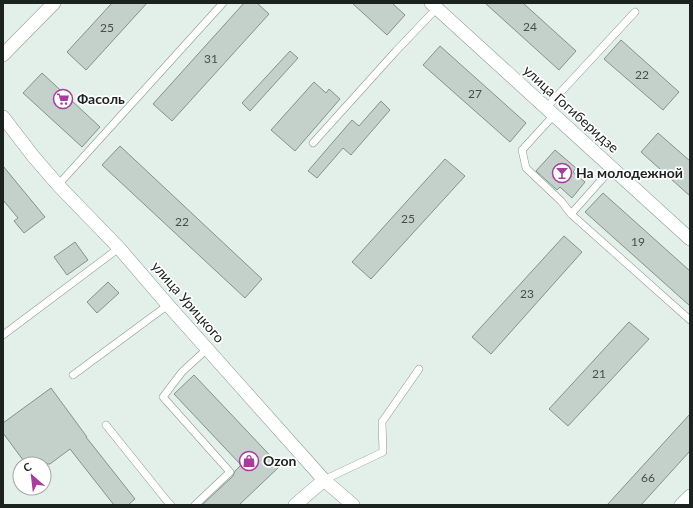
<svg xmlns="http://www.w3.org/2000/svg" width="693" height="508" font-family="Lato,sans-serif">
<style>
.building{fill:#c3d1ca;stroke:#85928c}
.lines{fill:none;stroke-linecap:round;stroke-linejoin:round}
.lane-casing{stroke:#8a9891;stroke-width:8}
.street-casing{stroke:#8a9891;stroke-width:14}
.lane{stroke:#fff;stroke-width:7}
.street{stroke:#fff;stroke-width:13}
.labels{text-anchor:middle;stroke-width:3.5;stroke-linejoin:round;paint-order:stroke}
.number-label{font-size:12px;fill:#464e4a}
.poi-label{font-size:14px;font-weight:bold;fill:#1c221f;stroke:#fff;text-anchor:start}
.street-label{font-size:14px;fill:#1c221f;stroke:#fff}
</style>
<rect width="100%" height="100%" fill="#e2f0e9"/>
<path class="building" d="M112 3H147L86 70 67 52Z
M244 3H257L269 14 172 121 153 104Z
M352 3H392L405 15 387 35Z
M485 3H523L576 51 559 70Z
M621 40 679 92 663 110 604 59Z
M440 46 526 123 510 142 423 65Z
M290 51 298 58 250 111 242 103Z
M42 73 100 127 82 147 23 93Z
M314 82 326 93 329 89 340 99 295 151 271 130Z
M381 101 390 110 351 155 343 148 317 178 308 171 352 120 359 126Z
M658 133 690 161V196L641 152Z
M120 146 262 279 245 298 102 165Z
M555 150 576 168 573 172 585 182 572 198 560 187 557 190 536 171Z
M445 159 465 176 371 279 352 262Z
M3 166 45 217 24 233 14 221 18 218 3 200Z
M603 193 690 271V306L585 212Z
M564 236 582 252 491 354 472 337Z
M75 242 88 260 67 275 54 257Z
M108 282 119 293 97 313 87 302Z
M629 322 649 339 568 426 549 409Z
M194 375 280 466 239 505H202L233 476 235 471 241 465 174 394Z
M51 388 87 437H86L135 499 128 505H114L70 449 50 464H26L3 433V423Z
M690 414V451L641 505H607Z"/>
<g class="lines">
<defs>
<path id="lane" d="M546 108 635 12
M554 115 522 150 526 168 561 201 571 214
M313 143 396 51 437 8
M612 168 571 214 690 320
M58 185 223 3
M3 335 119 248
M73 375 168 305
M106 425 167 501 171 505
M324 480 383 452 382 422 419 369
M195 505 230 472 163 397 182 372 207 349"/>
<path id="street" d="M431 3 690 239
M3 55 54 3
M3 117 33 156 58 185 119 248 168 305 324 480 353 505
M295 505 324 480
M681 505 690 496"/>
</defs>
<use href="#lane" class="lane-casing"/>
<use href="#street" class="street-casing"/>
<use href="#lane" class="lane"/>
<use href="#street" class="street"/>
</g>
<defs>
<symbol id="supermarket-ring" viewBox="-11 -11 22 22"><circle r="9.5" fill="#fff" stroke="#a83c9d" stroke-width="1.5"/><path d="M-6-5.5h2.5l.6 2H6L4.5 2H-2.5L-4.4-4H-6ZM-1.5 3.2a1.3 1.3 0 1 0 .1 0ZM3 3.2a1.3 1.3 0 1 0 .1 0Z" fill="#a83c9d"/></symbol>
<symbol id="bar-ring" viewBox="-11 -11 22 22"><circle r="9.5" fill="#fff" stroke="#a83c9d" stroke-width="1.5"/><path d="M-6-5H6L.8 .8V4.5H3.5V6h-7V4.5H-.8V.8Z" fill="#a83c9d"/></symbol>
<symbol id="shop-ring" viewBox="-11 -11 22 22"><circle r="9.5" fill="#fff" stroke="#a83c9d" stroke-width="1.5"/><path d="M-5-2.5h2.3a2.7 3.5 0 0 1 5.4 0H5L5.5 6h-11ZM-1.5-2.5h3a1.5 2.3 0 0 0-3 0Z" fill="#a83c9d"/></symbol>
</defs>
<g fill-rule="evenodd">
<use href="#supermarket-ring" x="52" y="88" width="22" height="22"/>
<use href="#bar-ring" x="551" y="162" width="22" height="22"/>
<use href="#shop-ring" x="238" y="450" width="22" height="22"/>
</g>
<g class="labels">
<g class="number-label">
<text x="530" y="31">24</text>
<text x="107" y="32">25</text>
<text x="211" y="63">31</text>
<text x="642" y="79">22</text>
<text x="475" y="98">27</text>
<text x="408" y="223">25</text>
<text x="182" y="226">22</text>
<text x="638" y="246">19</text>
<text x="527" y="298">23</text>
<text x="599" y="378">21</text>
<text x="648" y="482">66</text>
</g>
<g class="poi-label">
<text x="77" y="104">Фасоль</text>
<text x="576" y="178">На молодежной</text>
<text x="263" y="466">Ozon</text>
</g>
<g class="street-label">
<text transform="translate(571 109) rotate(42)" y="5">улица Гогиберидзе</text>
<text transform="translate(188 302) rotate(49)" y="5">улица Урицкого</text>
</g>
</g>
<rect width="693" height="508" fill="none" stroke="#1c221f" stroke-width="8"/>
<g transform="translate(32 476) rotate(332)"><circle r="19" fill="#ffffff" stroke="#a4a7a5"/>
<path d="M0-3L7 15L0 10L-7 15Z" fill="#a83c9d"/>
<text y="-6" font-size="11" font-weight="bold" text-anchor="middle" fill="#1c221f">С</text>
</g>
</svg>
